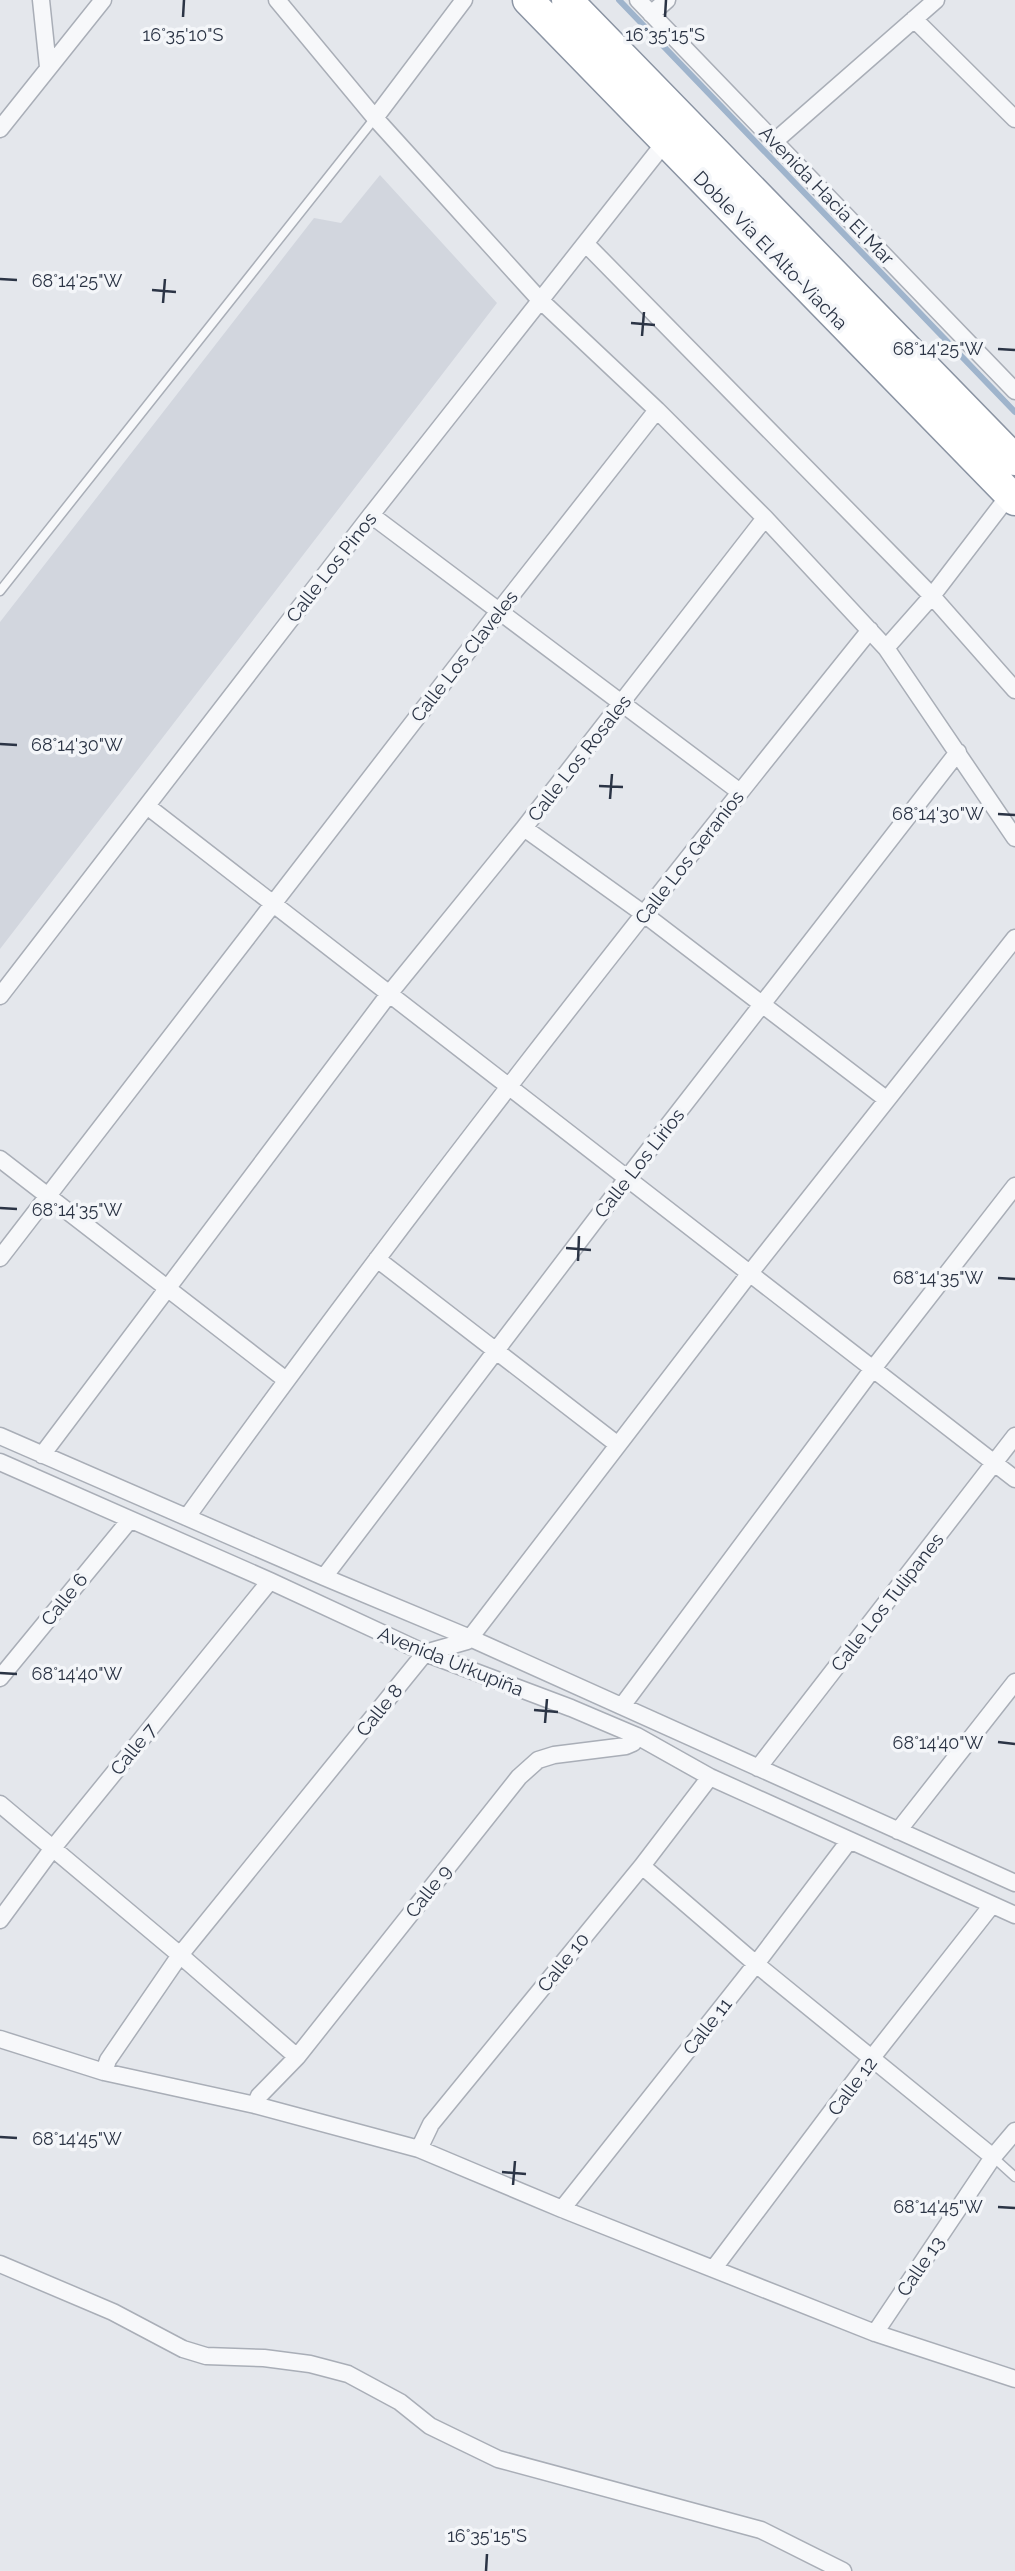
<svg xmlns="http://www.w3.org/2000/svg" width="1015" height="2571" font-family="Raleway,sans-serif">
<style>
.built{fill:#d2d6de}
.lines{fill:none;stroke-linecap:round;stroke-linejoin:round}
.stream{stroke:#9fb4cc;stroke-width:6}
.lane-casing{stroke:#a9aeb7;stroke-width:11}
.street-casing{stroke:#a9aeb7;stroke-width:19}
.highway-casing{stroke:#8b94a3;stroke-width:33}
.lane{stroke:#f7f8fa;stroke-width:8}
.street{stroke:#f7f8fa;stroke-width:16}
.highway{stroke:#fff;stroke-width:30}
.ticks{fill:none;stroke:#2b3445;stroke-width:2.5}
.labels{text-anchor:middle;stroke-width:7;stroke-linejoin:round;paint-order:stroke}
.street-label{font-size:19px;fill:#2b3445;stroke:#f4f6f9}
.ticks-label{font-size:18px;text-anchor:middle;fill:#2b3445;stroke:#f4f6f9;stroke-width:7;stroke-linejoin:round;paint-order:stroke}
</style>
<rect width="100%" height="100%" fill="#e4e7ec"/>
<path class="built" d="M380 175 497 303 0 949V622L314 218 341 223Z"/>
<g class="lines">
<path class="stream" d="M619 0 1015 412"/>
<defs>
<path id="lane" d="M0 591 375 118
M993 2157 1015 2177"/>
<path id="street" d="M41 0 48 67
M277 0 375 118 539 299 657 410 765 518 886 648 1015 838
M638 0 1015 391
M651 14 667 0
M914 19 1015 119
M375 118 464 0
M0 129 103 0
M775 141 936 0
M586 244 932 596 1015 690
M371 515 740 792
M886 648 932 596 1010 494
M147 806 1015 1479
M524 828 644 914 886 1099
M0 996 371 515 666 141
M0 1159 286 1380
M0 1258 499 611 657 410
M377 1259 618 1445
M0 1436 324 1577 470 1638 1015 1883
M42 1455 389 994 524 828 765 518
M0 1462 270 1581 425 1653 571 1708 637 1736 710 1777 1015 1915
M187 1517C405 1214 636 921 870 630
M324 1577 628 1177 958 752
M0 1678 129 1521
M622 1706 872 1370 1015 1186
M758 1768 1015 1436
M0 1804 180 1955 297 2057
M898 1831 1015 1682
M642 1866 756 1964 993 2157
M0 1920 53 1848 270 1581
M0 2039 104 2072 255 2105 419 2149 562 2209 875 2333 1015 2379
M104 2072 108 2060 180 1955 425 1653 467 1641 470 1638 750 1273 1015 938
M255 2105 259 2096 297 2057 519 1777 538 1760 554 1755 626 1746 633 1743 637 1736
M419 2149 431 2124 642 1866 710 1777
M562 2209 756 1964 849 1841
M0 2264 113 2312 183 2349 206 2356 264 2358 310 2364 348 2374 400 2402 430 2426 498 2459 761 2530 843 2571
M714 2268 871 2059 992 1905
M875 2333 993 2157 1015 2131"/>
<path id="highway" d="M528 0 1015 500
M567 0 1015 460"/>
</defs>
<use href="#lane" class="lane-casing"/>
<use href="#street" class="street-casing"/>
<use href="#highway" class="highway-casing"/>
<use href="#lane" class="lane"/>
<use href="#street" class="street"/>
<use href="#highway" class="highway"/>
</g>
<path class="ticks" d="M183 17 184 0M665 17 666 0M0 279 17 280M152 290 176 292M163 303 165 279M631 323 655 325M642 336 644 312M998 349 1015 350M0 744 17 745M599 786 623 787M610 799 612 774M998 814 1015 815M0 1208 17 1209M566 1248 591 1250M578 1261 579 1236M998 1278 1015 1279M0 1673 17 1674M534 1710 558 1712M545 1723 547 1699M998 1742 1015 1744M0 2137 17 2138M502 2172 526 2174M513 2185 515 2161M998 2207 1015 2208M486 2571 487 2554"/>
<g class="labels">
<g class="street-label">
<text transform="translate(827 195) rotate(46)" y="7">Avenida Hacia El Mar</text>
<text transform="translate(771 250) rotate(46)" y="7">Doble Vía El Alto-Viacha</text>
<text transform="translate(331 567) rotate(-52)" y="7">Calle Los Pinos</text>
<text transform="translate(464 656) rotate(-52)" y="7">Calle Los Claveles</text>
<text transform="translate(579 758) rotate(-52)" y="7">Calle Los Rosales</text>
<text transform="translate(689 857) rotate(-52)" y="7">Calle Los Geranios</text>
<text transform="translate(639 1163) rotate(-52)" y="7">Calle Los Lirios</text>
<text transform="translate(64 1599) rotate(-51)" y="7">Calle 6</text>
<text transform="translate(887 1602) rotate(-52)" y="7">Calle Los Tulipanes</text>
<text transform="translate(451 1661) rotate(22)" y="7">Avenida Urkupiña</text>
<text transform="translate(379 1710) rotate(-51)" y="7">Calle 8</text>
<text transform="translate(133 1749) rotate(-51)" y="7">Calle 7</text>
<text transform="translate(428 1891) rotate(-52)" y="7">Calle 9</text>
<text transform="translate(563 1962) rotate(-51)" y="7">Calle 10</text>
<text transform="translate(707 2026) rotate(-52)" y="7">Calle 11</text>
<text transform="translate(852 2086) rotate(-53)" y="7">Calle 12</text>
<text transform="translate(920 2266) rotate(-56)" y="7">Calle 13</text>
</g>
</g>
<g class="ticks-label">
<text x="183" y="41">16°35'10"S</text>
<text x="665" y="41">16°35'15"S</text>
<text x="77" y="287">68°14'25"W</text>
<text x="938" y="355">68°14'25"W</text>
<text x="77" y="751">68°14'30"W</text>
<text x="938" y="820">68°14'30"W</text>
<text x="77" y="1216">68°14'35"W</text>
<text x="938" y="1284">68°14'35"W</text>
<text x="77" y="1680">68°14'40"W</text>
<text x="938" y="1749">68°14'40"W</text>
<text x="77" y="2145">68°14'45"W</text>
<text x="938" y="2213">68°14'45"W</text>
<text x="487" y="2542">16°35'15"S</text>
</g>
</svg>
